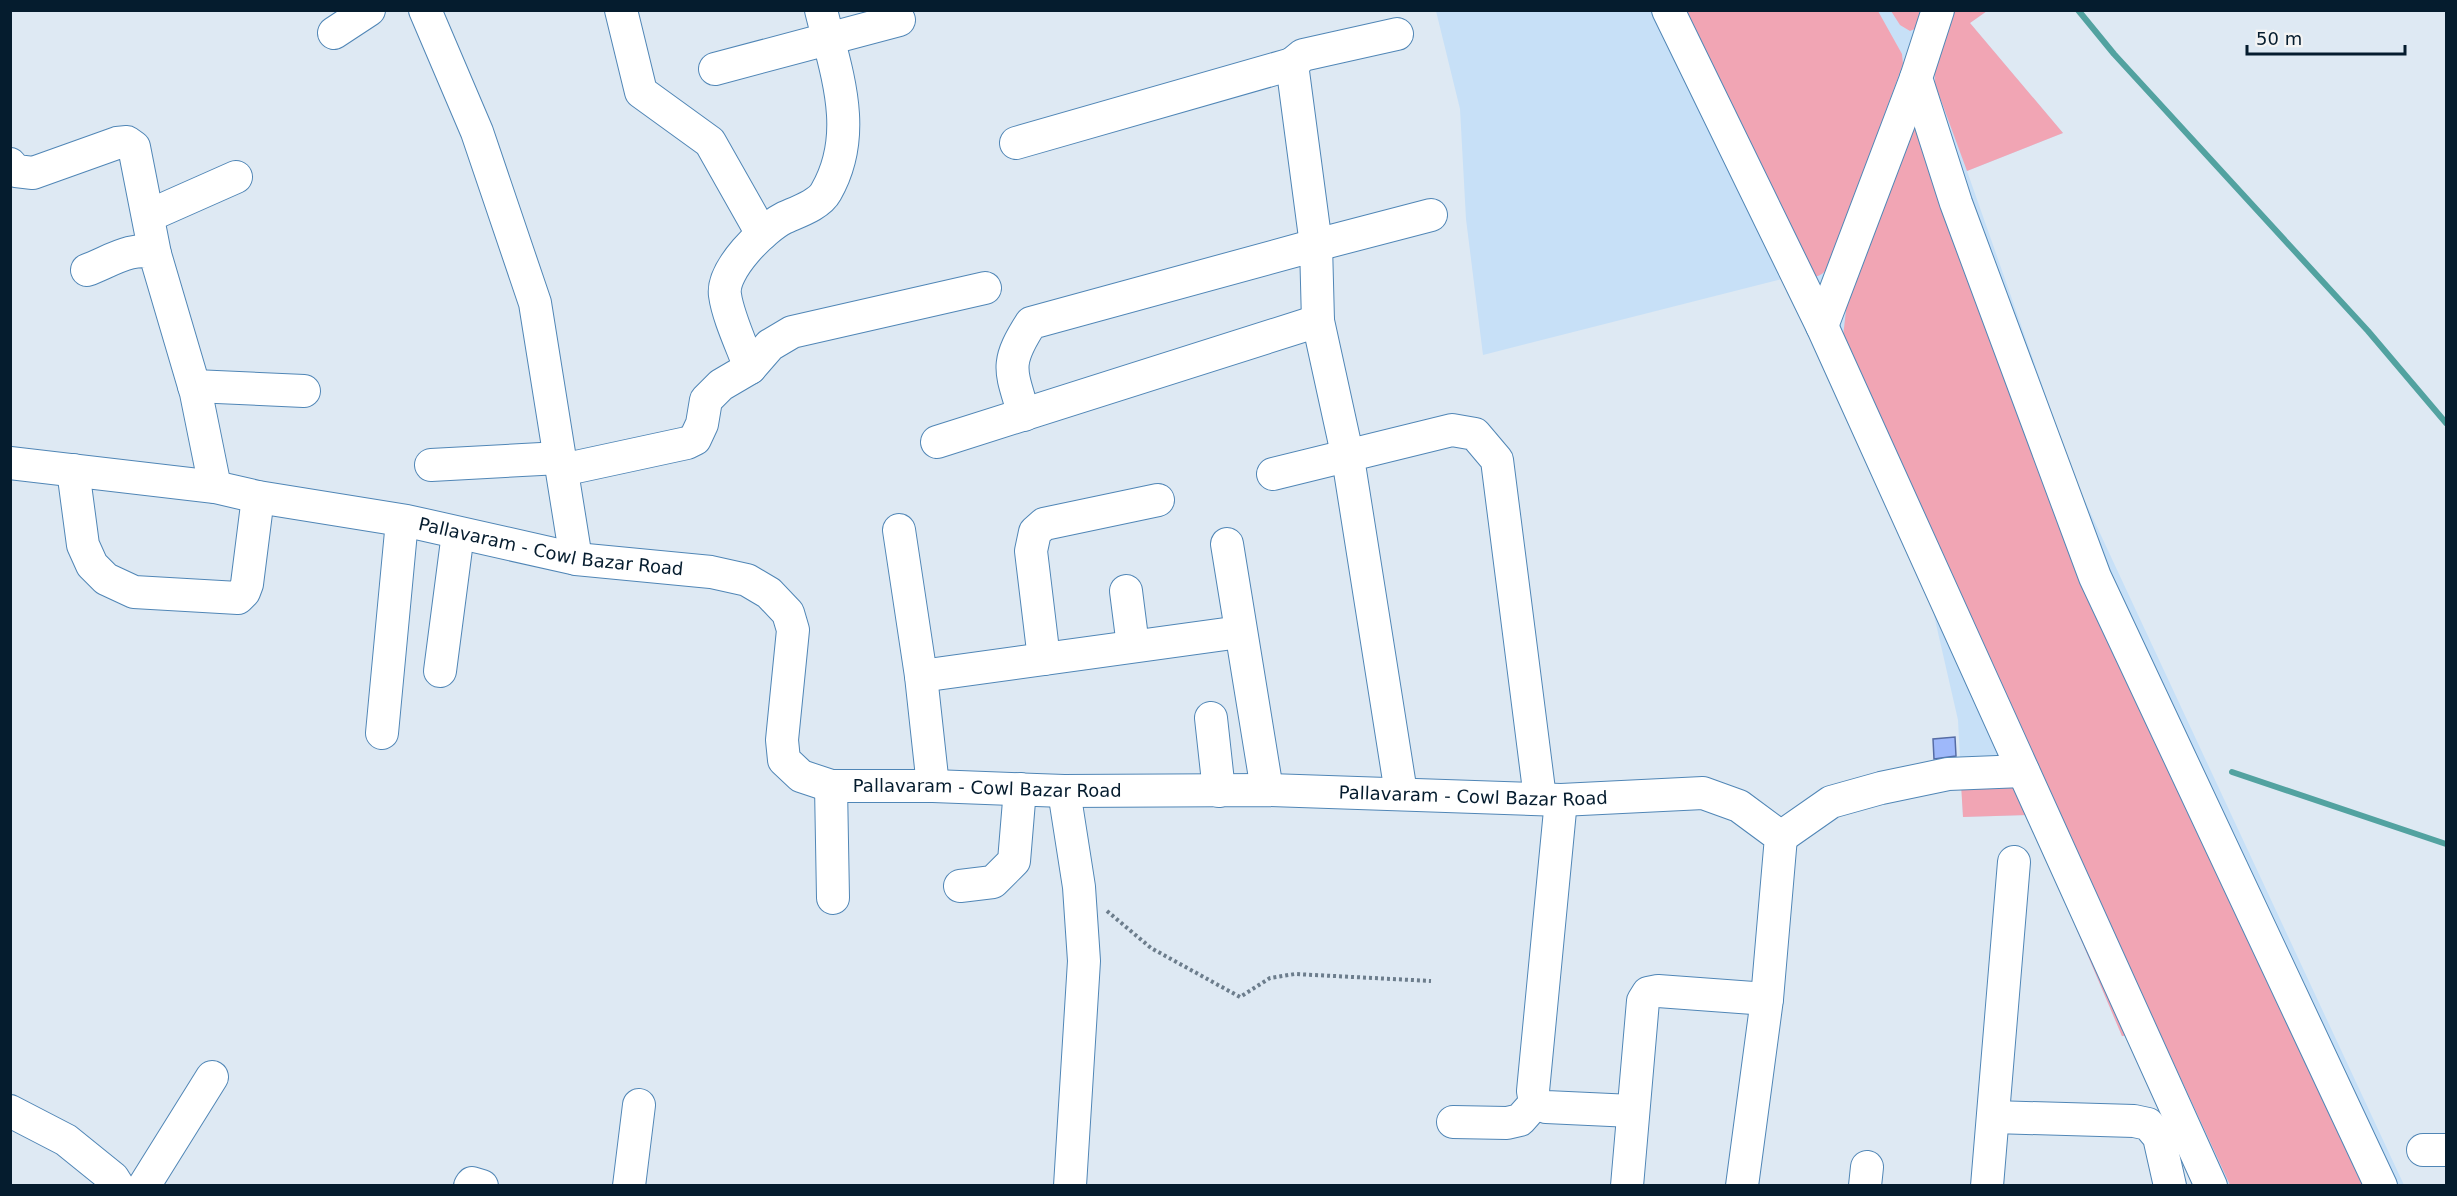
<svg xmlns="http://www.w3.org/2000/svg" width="2457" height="1196" font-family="'DejaVu Sans',sans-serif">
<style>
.built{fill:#c7e0f7}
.green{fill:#f1a5b4}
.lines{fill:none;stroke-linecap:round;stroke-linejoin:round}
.stream{stroke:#52a2a0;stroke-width:6}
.building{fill:#9eb8fa;stroke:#566ca5;stroke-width:1.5}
.minor-casing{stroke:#5086b6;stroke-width:34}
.path{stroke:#6c7d8c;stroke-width:4;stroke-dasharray:3 3;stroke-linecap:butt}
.minor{stroke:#fff;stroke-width:32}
.labels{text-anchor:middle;stroke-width:4.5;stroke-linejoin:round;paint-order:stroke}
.street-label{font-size:18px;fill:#051c2e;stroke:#f4f4f4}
</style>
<rect width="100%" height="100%" fill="#dee9f3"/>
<path class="built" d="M1436 11H1987L1970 23 2063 133 1967 171 2077 484 2404 1185H2204L2137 1036H2122L2028 815 1963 817 1958 720 1928 589 1782 279 1483 355 1466 219 1460 109Z"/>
<path class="green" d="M1685 11H1878L1902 54 1903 64 1833 255C1828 269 1825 276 1810 278Z
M1891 11H1926L1919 27 1910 31 1900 25Z
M1946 11H1987L1970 23 2063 133 1967 171 1935 84 1934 58Z
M1912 110 1989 306 2382 1185H2230L1842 345 1849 285Z
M1961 784 2014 785 2137 1035 2122 1036 2028 815 1963 817Z"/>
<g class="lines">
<path class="stream" d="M2078 10 2114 54 2368 331 2446 423
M2232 772 2446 844"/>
</g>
<path class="building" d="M1955 737 1956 756 1934 759 1933 739Z"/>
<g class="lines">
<defs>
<g id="minor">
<path d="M425 10 477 132 535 303 576 559"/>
<path d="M621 10 641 92 710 142 762 234"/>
<path d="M1668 10 1822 326 2211 1186"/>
<path d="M1938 10 1916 78 1956 203 2095 577 2381 1186"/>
<path d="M334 33 369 10"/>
<path d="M1397 34 1303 55 1292 64 1316 245 1431 215"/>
<path d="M715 69 899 20"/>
<path d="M1016 143 1292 64"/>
<path d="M10 164 16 171 33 173 117 143 127 142 134 147 155 254"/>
<path d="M148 216 236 177"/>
<path d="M87 270C107 263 135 244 155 254L196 393 215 487"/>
<path d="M1822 326 1916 78"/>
<path d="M750 368C742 346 728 317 725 295 721 270 764 228 784 218 797 212 819 205 826 192 860 133 836 72 821 10"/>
<path d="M194 386 304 391"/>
<path d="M1024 415C1011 370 1004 365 1031 323L1316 245 1318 321 1348 458 1401 793"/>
<path d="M937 442 1318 321"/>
<path id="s1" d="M10 463 215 487 258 497 407 521 576 559 711 572 747 580 769 593 788 613 793 630 782 740 784 760 801 776 831 786H933L1064 791 1267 790 1561 800 1703 793 1739 806 1781 837 1767 999 1742 1186"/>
<path d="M431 465 560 458"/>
<path d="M73 470 83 545 92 565 106 579 134 592 238 598 244 592 247 584 258 497"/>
<path d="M562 470 687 443 695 439 702 424 706 400 721 385 750 368 770 345 792 332 985 288"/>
<path d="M1273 474 1452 430 1475 434 1497 460 1540 798"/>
<path d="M899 530 921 676 933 786"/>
<path d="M1227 544 1267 790"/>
<path d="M1126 591 1133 646"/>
<path d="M1044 659 1031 551 1035 532 1044 524 1158 500"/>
<path d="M440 671 458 533"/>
<path d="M921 676 1240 632"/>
<path d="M1211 718 1219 791"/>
<path d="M382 733 402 521"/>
<path d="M831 786 833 898"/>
<path d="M1064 791 1079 887 1084 961 1070 1186"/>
<path d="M1561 800 1533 1091 1535 1103 1546 1107 1632 1111"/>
<path d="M1781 837 1831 802 1881 788 1948 774 2023 771"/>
<path d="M960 886 993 882 1014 861 1020 789"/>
<path d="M10 1111 66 1140 113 1178 118 1186"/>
<path d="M1993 1117 2134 1121 2148 1124 2159 1137 2170 1186"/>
<path d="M1453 1122 1507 1123 1520 1120 1535 1103"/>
<path d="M2423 1150H2446"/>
<path d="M144 1186 212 1077"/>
<path d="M470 1186 472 1183 482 1186"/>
<path d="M629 1186 639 1105"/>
<path d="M1627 1186 1643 1001 1648 993 1658 991 1767 999"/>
<path d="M1865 1186 1867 1167"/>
<path d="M1987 1186 2014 862"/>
</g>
</defs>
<use href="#minor" class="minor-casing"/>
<path class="path" d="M1107 911 1151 948 1240 997 1270 978 1295 974 1431 981"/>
<use href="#minor" class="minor"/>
</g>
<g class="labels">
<g class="street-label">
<text dy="6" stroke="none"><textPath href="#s1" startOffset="548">Pallavaram - Cowl Bazar Road</textPath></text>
<text dy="6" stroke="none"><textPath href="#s1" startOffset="1160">Pallavaram - Cowl Bazar Road</textPath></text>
<text dy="6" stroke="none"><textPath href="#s1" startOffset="1646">Pallavaram - Cowl Bazar Road</textPath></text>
</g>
</g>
<rect width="2457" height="1196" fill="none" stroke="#051c2e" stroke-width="24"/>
<path d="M2247 45v9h158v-9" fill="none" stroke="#051c2e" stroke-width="3"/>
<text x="2256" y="45" font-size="18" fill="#051c2e" stroke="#f4f4f4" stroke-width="4.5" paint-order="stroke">50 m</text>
</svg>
